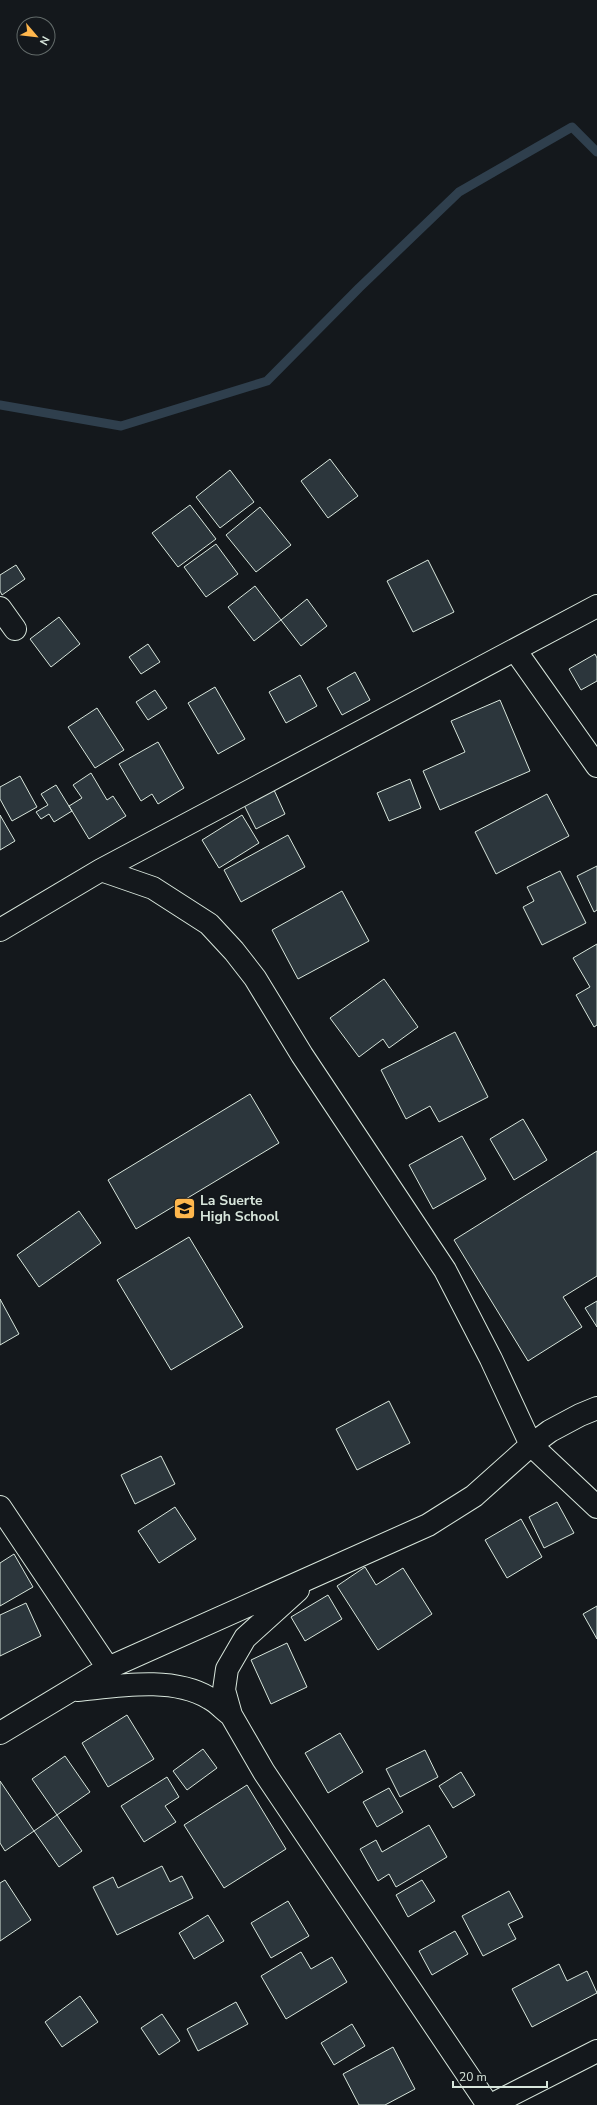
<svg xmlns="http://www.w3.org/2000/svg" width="597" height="2105" font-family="'Nunito Sans',sans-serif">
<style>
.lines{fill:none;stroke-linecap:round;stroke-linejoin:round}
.stream{stroke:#2f3f4d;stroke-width:9}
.building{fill:#2c363c;stroke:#d8e6dc}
.minor-casing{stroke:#d8e6dc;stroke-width:24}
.minor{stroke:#14181c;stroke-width:22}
.labels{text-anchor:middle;stroke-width:3;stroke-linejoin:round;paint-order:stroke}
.poi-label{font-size:14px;font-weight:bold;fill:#d8e6dc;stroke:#14181c;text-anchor:start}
</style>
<rect width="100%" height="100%" fill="#14181c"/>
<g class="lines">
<path class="stream" d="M0 405 121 426 267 381 359 288 459 192 572 127 597 152"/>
</g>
<path class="building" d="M330 459 358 496 328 518 301 481Z
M230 470 254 502 220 528 196 497Z
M190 505 216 539 178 567 152 533Z
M260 507 291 545 256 572 226 535Z
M216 544 238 574 206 597 184 567Z
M428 560 454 612 413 632 387 581Z
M16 565 25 579 2 595 0 591V575Z
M255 586 281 620 254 641 228 607Z
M307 599 327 626 301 646 281 620Z
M59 617 80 644 51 667 30 639Z
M148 644 160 662 141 674 129 657Z
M595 654 597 658V681L581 690 569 669Z
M355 672 370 700 342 715 327 688Z
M300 675 317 706 286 723 269 692Z
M215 687 245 739 218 754 188 703Z
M155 690 167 708 148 720 136 702Z
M500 700 530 771 440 810 423 771 465 752 451 721Z
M97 708 124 750 95 768 68 727Z
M158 742 184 788 158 804 152 794 141 801 119 764Z
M91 773 107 800 113 796 126 816 89 839 69 806 82 798 73 785Z
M20 776 37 807 12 821 0 799V787Z
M410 779 421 808 389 821 377 793Z
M56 785 72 811 54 822 49 814 41 819 36 812 48 805 41 794Z
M274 790 285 814 256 829 244 805Z
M547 794 569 836 496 874 475 832Z
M0 815 15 841 0 850Z
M242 815 259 843 219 868 202 840Z
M288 835 305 867 241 902 224 870Z
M597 866V910L594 912 577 876Z
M560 871 586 923 542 945 523 907 534 901 527 887Z
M342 891 369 941 298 979 272 930Z
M597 944V1025L594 1027 576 995 590 987 573 958Z
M384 979 418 1027 389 1048 383 1039 359 1057 330 1018Z
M455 1032 488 1097 439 1122 430 1106 406 1119 381 1070Z
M250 1094 279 1143 136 1229 108 1180Z
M523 1119 547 1160 514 1180 490 1139Z
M462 1136 486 1179 433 1209 409 1165Z
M597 1151V1276L563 1297 582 1327 528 1361 454 1240Z
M79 1211 101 1243 39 1287 17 1255Z
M189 1237 243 1327 171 1370 117 1280Z
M0 1299 19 1334 0 1345Z
M597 1301V1327L585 1308Z
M389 1401 410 1443 357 1470 336 1429Z
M161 1456 175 1484 135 1504 121 1475Z
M557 1502 574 1533 544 1548 529 1517Z
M175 1507 196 1539 159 1563 138 1531Z
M521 1519 542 1557 507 1578 485 1540Z
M14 1554 33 1587 0 1606V1563Z
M365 1567 376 1585 403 1568 432 1614 378 1650 337 1586Z
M328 1595 342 1619 305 1641 291 1617Z
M26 1603 41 1636 0 1656V1615Z
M597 1606V1639L583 1614Z
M287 1643 307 1687 271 1704 251 1660Z
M127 1715 154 1759 108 1787 82 1743Z
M340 1733 363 1772 328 1793 305 1753Z
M203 1749 217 1768 187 1790 173 1771Z
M425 1750 438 1777 400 1797 386 1769Z
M65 1756 90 1792 57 1815 32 1779Z
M461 1772 475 1795 453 1808 439 1786Z
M167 1777 179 1797 165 1806 176 1822 144 1842 121 1806Z
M0 1781 34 1831 5 1851 0 1843Z
M247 1785 286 1849 224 1888 184 1825Z
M389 1788 403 1812 377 1827 363 1802Z
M57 1815 82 1851 59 1867 34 1831Z
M429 1825 447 1857 396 1887 389 1874 378 1881 360 1849 376 1840 382 1852Z
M162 1866 170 1882 182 1876 193 1898 117 1935 93 1887 113 1877 118 1888Z
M5 1880 31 1920 0 1941V1883Z
M422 1880 435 1901 408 1917 396 1895Z
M509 1891 523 1917 508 1924 516 1939 483 1956 462 1916Z
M288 1901 309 1936 271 1958 251 1923Z
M208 1915 224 1941 194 1959 179 1933Z
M455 1931 468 1954 432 1975 419 1951Z
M301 1952 311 1969 332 1957 347 1982 286 2019 261 1976Z
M559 1964 567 1981 587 1971 597 1993 532 2027 512 1989Z
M80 1996 98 2022 62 2047 45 2022Z
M236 2002 248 2024 198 2051 187 2029Z
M162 2014 180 2041 159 2055 141 2028Z
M352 2024 365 2046 334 2065 321 2043Z
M393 2047 415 2089 385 2105H359L343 2074Z"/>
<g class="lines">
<defs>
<path id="minor" d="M0 608 15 629
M515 650 597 766
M101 870 597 606
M0 930 101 870 153 888 209 924 234 951 255 978 302 1055 445 1270 491 1359 531 1445 597 1507
M0 1507 108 1668
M298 1590 245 1638 227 1669 224 1690 231 1715 264 1772 488 2105
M77 1690C118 1686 172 1676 209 1698 217 1702 224 1710 231 1715
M0 1733 108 1668 428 1525 474 1496 531 1445 550 1431 580 1415 597 1408
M491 2105 597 2051"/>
</defs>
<use href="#minor" class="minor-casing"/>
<use href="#minor" class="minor"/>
</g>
<defs>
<symbol id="school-square" viewBox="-11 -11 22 22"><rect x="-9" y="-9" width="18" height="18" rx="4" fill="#ffb74d" stroke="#14181c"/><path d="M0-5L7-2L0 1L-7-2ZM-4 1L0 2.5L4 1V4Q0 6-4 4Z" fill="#111"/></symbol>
</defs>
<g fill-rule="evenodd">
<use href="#school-square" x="172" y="1196" width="25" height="25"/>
</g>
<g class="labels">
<g class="poi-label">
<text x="200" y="1205">La Suerte<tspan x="200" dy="16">High School</tspan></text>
</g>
</g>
<g transform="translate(36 36) rotate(118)"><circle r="19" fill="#14181c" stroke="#626a69"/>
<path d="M0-3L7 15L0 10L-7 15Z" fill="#ffb74d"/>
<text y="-6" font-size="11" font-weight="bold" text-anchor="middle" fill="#d8e6dc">N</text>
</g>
<path d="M453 2081v6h94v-6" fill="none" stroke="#d8e6dc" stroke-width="2"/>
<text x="459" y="2081" font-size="12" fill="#d8e6dc" stroke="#14181c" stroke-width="3" paint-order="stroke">20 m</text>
</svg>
